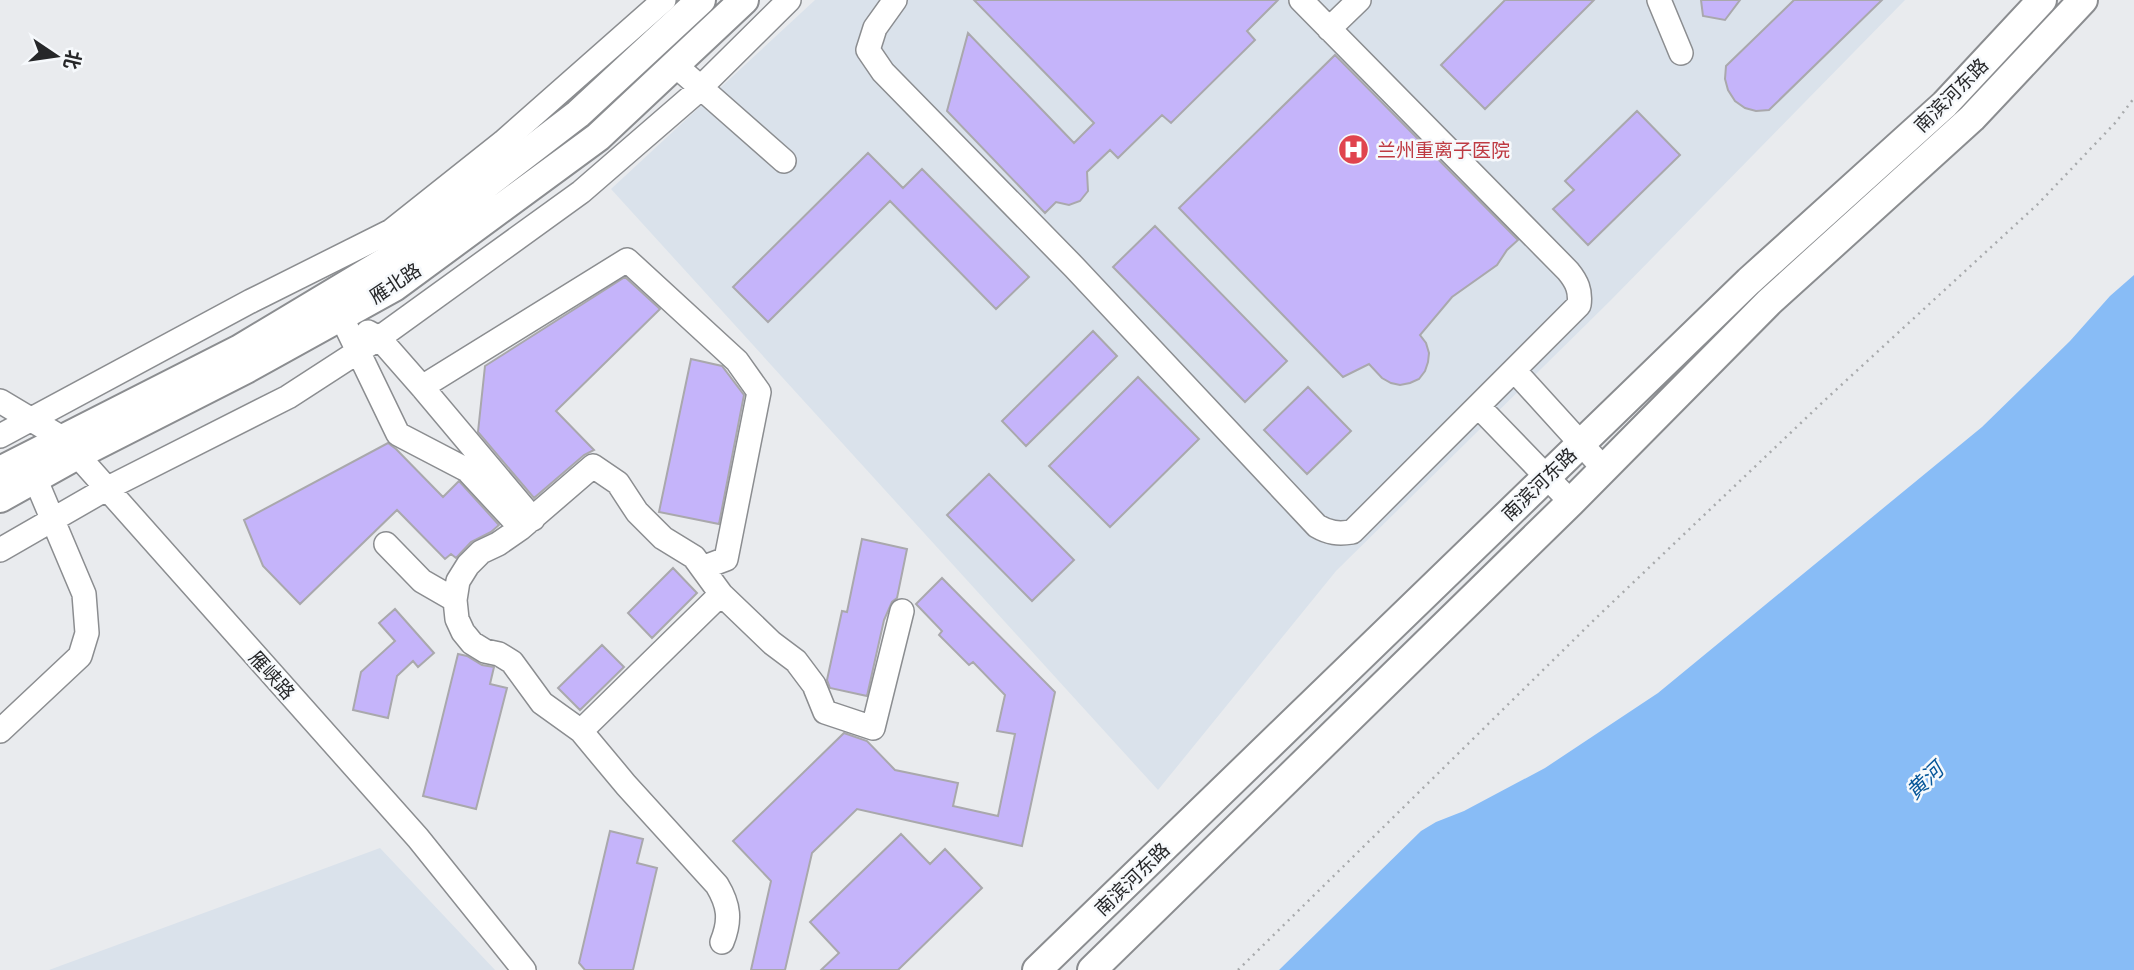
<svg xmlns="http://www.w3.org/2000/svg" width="2134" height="970" font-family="'Public Sans','Noto Sans SC',sans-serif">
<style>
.built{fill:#dae2eb}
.water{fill:#88bcf6}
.building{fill:#c5b4fa;stroke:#a9a8ac;stroke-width:2}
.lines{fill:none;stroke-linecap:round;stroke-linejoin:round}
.minor-casing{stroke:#8b8d90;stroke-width:26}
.major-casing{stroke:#8b8d90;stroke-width:32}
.path{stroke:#a8aaac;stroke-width:2.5;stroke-dasharray:2 5;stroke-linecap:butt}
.minor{stroke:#fff;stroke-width:23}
.major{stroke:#fff;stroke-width:28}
.labels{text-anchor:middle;stroke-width:5;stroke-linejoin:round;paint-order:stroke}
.street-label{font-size:19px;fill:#262729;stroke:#f6f9fc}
.health-label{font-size:19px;fill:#be3a42;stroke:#f6f9fc;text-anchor:start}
.water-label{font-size:21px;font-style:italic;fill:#055699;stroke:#f6f9fc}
</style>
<rect width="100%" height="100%" fill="#e9ebee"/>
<path class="built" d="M815 0H1905L1611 300 1336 571 1158 790 611 189Z
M380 848 495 970H49Z"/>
<path class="water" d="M2134 275V970H1279L1421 831 1436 822 1464 811 1545 768 1658 693 1982 427 2070 341 2110 296Z"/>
<path class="building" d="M974 0H1278L1247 31 1255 40 1171 123 1162 115 1118 158 1110 150 1087 172 1088 191 1080 201 1069 205 1056 202 1045 213 947 111 968 33 1074 143 1094 123Z
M1505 0H1594L1485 109 1441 65Z
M1701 0H1740L1725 20 1703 16Z
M1794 0H1882L1769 110 1756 111 1745 108 1735 101 1728 90 1725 79 1726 66Z
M1335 55 1518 240 1507 250 1497 265 1452 297 1420 335 1426 343 1429 353 1428 362 1425 371 1419 379 1410 383 1400 385 1391 383 1382 378 1369 364 1343 377 1179 208Z
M1637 111 1680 155 1588 245 1553 209 1574 190 1565 181Z
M868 153 903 188 922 169 1029 277 996 309 890 201 768 322 733 287Z
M1155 226 1287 361 1245 402 1113 267Z
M625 277 660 309 556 411 594 450 584 455 534 498 478 432 485 366Z
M1093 331 1117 356 1026 446 1002 421Z
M691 359 722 366 744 395 719 524 659 512Z
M1138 377 1199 439 1110 527 1049 466Z
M1308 387 1351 431 1307 474 1264 430Z
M388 443 396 449 443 497 459 481 499 525 491 532 471 542 456 558 451 554 445 559 397 510 300 604 263 566 244 520Z
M989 474 1074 560 1032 601 947 515Z
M862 539 907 549 897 598 892 602 884 620 867 696 830 688 827 680 842 611 847 612Z
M673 568 697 593 652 638 628 613Z
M942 578 1055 692 1022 846 857 809 812 853 785 970H751L771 881 733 841 844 733 867 741 895 770 958 783 953 806 998 816 1015 734 997 731 1005 695 973 662 969 665 939 635 942 631 916 604Z
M395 609 434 653 418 667 413 661 397 676 388 718 353 710 361 672 395 641 379 623Z
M602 645 624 667 580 710 558 688Z
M458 654 467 656 482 665 494 667 490 684 507 688 476 809 423 796Z
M610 831 643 839 637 863 657 868 633 970H585L579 963Z
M901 834 930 864 945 849 982 888 898 970H821L839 953 810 922Z"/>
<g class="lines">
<defs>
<path id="minor" d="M895 0 875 28 868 50 883 72 1074 267 1317 526C1329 533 1338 534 1352 532L1579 305C1581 291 1577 282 1568 271L1301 0
M1659 0 1681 53
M1329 29 1359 0
M675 65 784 161
M341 316 398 434 467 470 521 528
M368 332 379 338 422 387 533 519
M1514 370 1604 469
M422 387 627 260 737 361 759 392 726 559 702 568
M0 401 62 438 418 838 524 970
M1478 406 1571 502
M0 436 251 301 391 231 503 142 664 0
M386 544 422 581 455 600
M0 550 106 489 288 397 379 338 581 192 692 96 789 0
M0 731 80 656 87 633 84 594 35 478
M581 731 721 594
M722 942C731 920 729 905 717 885L626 785 581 731 542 703 512 662 499 654 485 651 472 643 463 632 457 619 455 600 458 581 468 565 481 552 498 544 521 528 593 466 618 483 637 512 663 538 694 557 721 594 772 643 796 661 814 685 825 712 873 728 902 611"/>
<path id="major" d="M0 471 240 349 385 262 578 114 701 0
M0 498 77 455 246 369 394 287 598 137 744 0
M1037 970 1749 281 1945 104 2042 0
M1092 970 1571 502 1769 302 1972 118 2083 0"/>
</defs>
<use href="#minor" class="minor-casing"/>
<use href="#major" class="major-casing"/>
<path class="path" d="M1238 970 1596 618 1825 400 2038 204 2116 122 2134 98"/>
<use href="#minor" class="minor"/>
<use href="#major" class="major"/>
</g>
<defs>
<symbol id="hospital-disc" viewBox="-11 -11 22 22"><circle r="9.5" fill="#e0444e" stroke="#f6f9fc"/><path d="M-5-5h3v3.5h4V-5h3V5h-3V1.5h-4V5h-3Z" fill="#fff"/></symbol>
</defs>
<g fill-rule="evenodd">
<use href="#hospital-disc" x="1336" y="132" width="35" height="35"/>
</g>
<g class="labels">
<g class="street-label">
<text transform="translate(1951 95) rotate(-45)" y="7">南滨河东路</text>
<text transform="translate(395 283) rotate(-33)" y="7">雁北路</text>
<text transform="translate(1539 484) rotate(-44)" y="7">南滨河东路</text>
<text transform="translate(272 675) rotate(48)" y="7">雁峡路</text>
<text transform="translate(1132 879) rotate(-44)" y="7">南滨河东路</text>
</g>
<g class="health-label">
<text x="1377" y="157">兰州重离子医院</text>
</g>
<g class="water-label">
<text transform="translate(1925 781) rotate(-44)" y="7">黄河</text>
</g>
</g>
<g transform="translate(56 56) rotate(103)" stroke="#f6f9fc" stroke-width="5" paint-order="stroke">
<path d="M0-5L12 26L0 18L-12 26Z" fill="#262729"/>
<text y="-10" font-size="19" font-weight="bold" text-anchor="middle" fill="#262729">北</text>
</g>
</svg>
